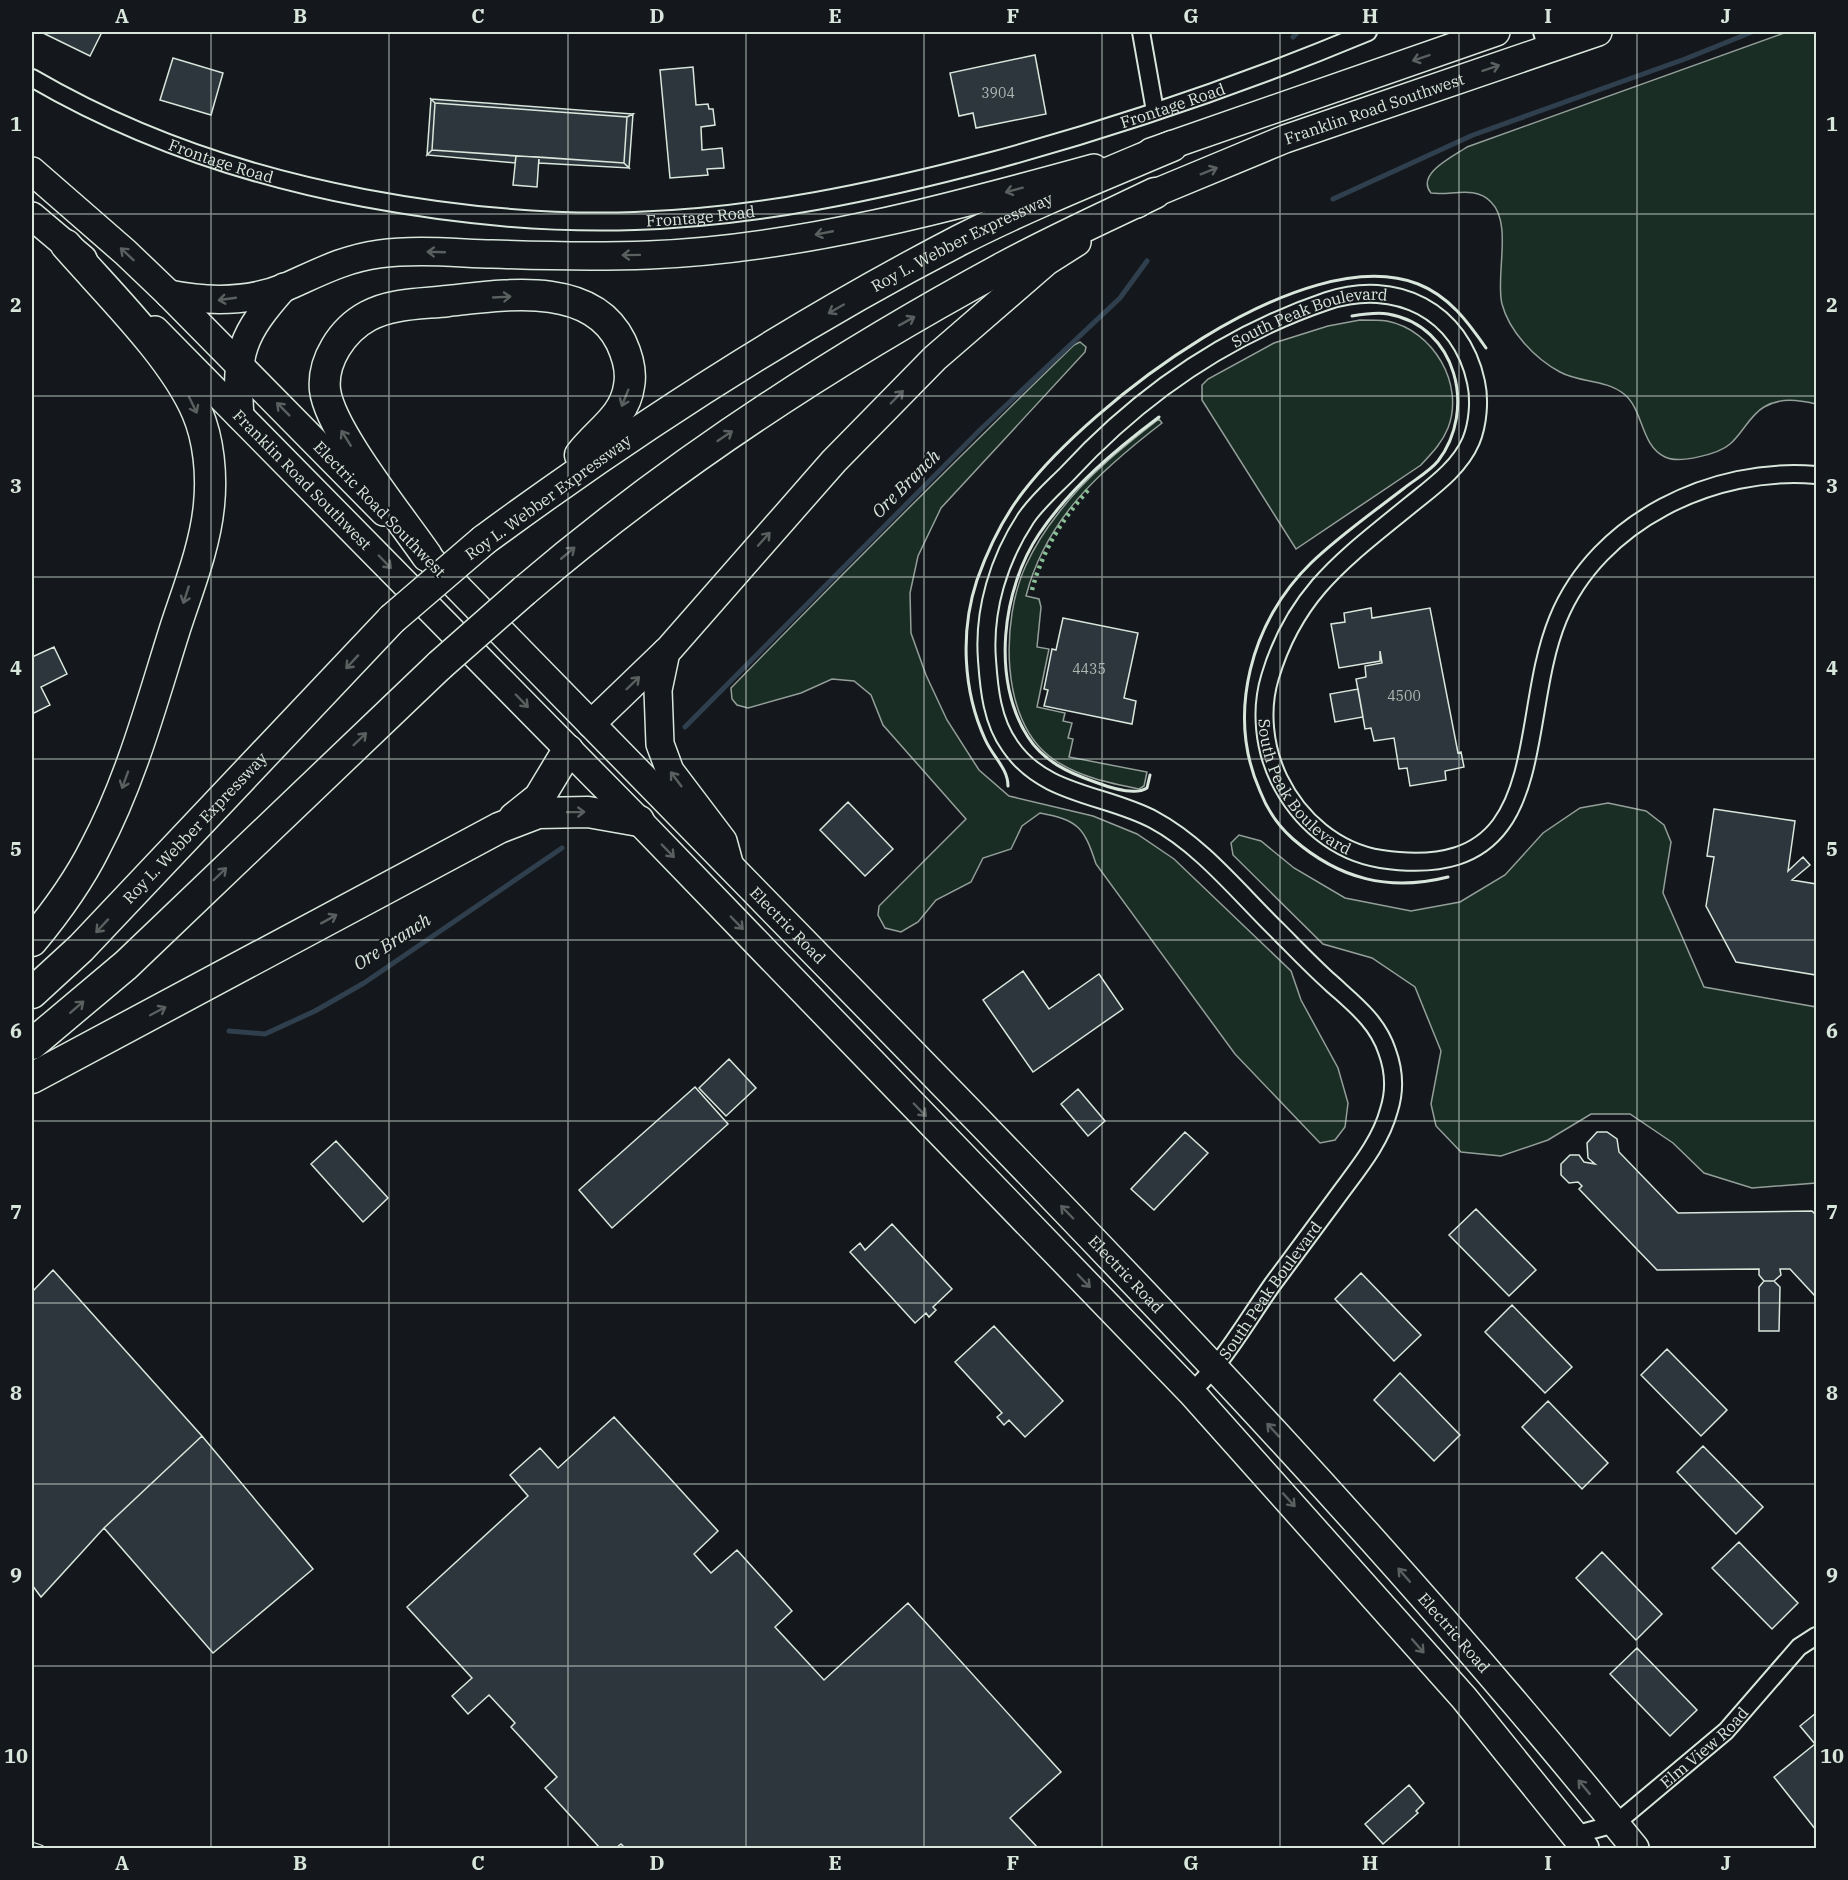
<svg xmlns="http://www.w3.org/2000/svg" width="1848" height="1880" font-family="'IBM Plex Serif',serif">
<style>
.green{fill:#1a2d24;stroke:#939e99;stroke-width:1.5}
.lines{fill:none;stroke-linecap:round;stroke-linejoin:round}
.stream{stroke:#2f3f4d;stroke-width:5}
.building{fill:#2c363c;stroke:#d8e6dc;stroke-width:1.5}
.minor-casing{stroke:#d8e6dc;stroke-width:20}
.primary-casing{stroke:#d8e6dc;stroke-width:30}
.trunk-casing{stroke:#d8e6dc;stroke-width:30}
.motorway-casing{stroke:#d8e6dc;stroke-width:33}
.minor{stroke:#14181c;stroke-width:16}
.primary{stroke:#14181c;stroke-width:27}
.trunk{stroke:#14181c;stroke-width:27}
.motorway{stroke:#14181c;stroke-width:30}
.rail-casing{stroke:#d8e6dc;stroke-width:7}
.rail{stroke:#14181c;stroke-width:4.5;stroke-dasharray:14;stroke-linecap:butt}
.motorway-bridge-casing{stroke:#d8e6dc;stroke-width:33;stroke-linecap:butt}
.motorway-bridge{stroke:#14181c;stroke-width:30}
.hedge{stroke:#8ac095;stroke-width:4.5;stroke-dasharray:3 4.5;stroke-linecap:butt}
.wall{stroke:#d8e6dc;stroke-width:3}
.oneway{stroke:#59605f}
.grid{fill:none;stroke:#d8e6dc;stroke-width:1.5;stroke-opacity:0.55}
.labels{text-anchor:middle;stroke-width:4.5;stroke-linejoin:round;paint-order:stroke}
.number-label{font-size:14px;fill:#adbab4}
.street-label{font-size:16px;fill:#d8e6dc;stroke:#14181c}
.water-label{font-size:18px;font-style:italic;fill:#d8e6dc;stroke:#14181c}
.neatline{fill:none;stroke:#d8e6dc;stroke-width:2}
.grid-label{font-size:20px;text-anchor:middle;font-weight:bold;fill:#d8e6dc}
</style>
<rect width="100%" height="100%" fill="#14181c"/>
<path class="green" d="M1787 32H1816V404C1799 400 1781 397 1764 407 1750 415 1742 434 1730 444 1719 454 1679 464 1665 457 1640 445 1644 410 1624 394 1605 379 1580 383 1560 372 1535 359 1509 331 1502 304 1495 276 1513 224 1491 202 1475 185 1451 196 1431 193 1415 174 1454 156 1467 147Z
M1360 320C1369 320 1379 320 1387 321 1433 330 1465 384 1448 428 1442 443 1432 453 1421 465L1296 549 1202 400V385L1208 379 1274 343 1328 326Z
M1080 342 1086 347 1085 352 941 508 918 556 910 593 911 633 926 675 947 720 979 770 1009 796 1093 816 1137 834 1174 859 1291 971 1301 1000 1338 1068 1348 1103 1345 1127 1335 1140 1320 1143 1235 1054 1096 864C1084 827 1078 820 1040 813L1022 826 1011 849 983 858 971 882 936 900 918 922 901 932 885 928 878 915 879 906 966 819 883 725 871 695 854 681 832 679 801 693 748 708 737 705 732 699 731 688C844 572 958 458 1074 345Z
M1159 419 1162 423C1101 470 1046 518 1026 596L1039 599 1041 607 1037 647 1049 649 1037 707 1065 713 1063 721 1072 723 1068 738 1073 739 1069 757 1147 772 1144 786 1139 789C1109 783 1079 777 1053 759 999 722 1001 619 1026 565 1034 548 1045 530 1057 515 1084 478 1123 447 1159 419Z
M1608 803 1646 811 1664 825 1671 842 1663 893 1704 987 1816 1007V1183L1752 1188 1704 1173 1673 1143 1630 1114H1591L1548 1140 1501 1156 1461 1152 1436 1126 1431 1104 1441 1051 1415 987 1372 958 1323 944 1233 855 1231 843 1239 835 1261 841 1294 868 1345 898 1411 911 1460 902 1505 875 1543 833 1580 808Z"/>
<g class="lines">
<path class="stream" d="M1293 37 1298 32
M1333 199 1473 135 1685 59 1752 32
M685 727 981 429 1120 298 1147 261
M229 1031 265 1034 315 1011 364 983 562 848"/>
</g>
<path class="building" d="M41 32H102L90 56Z
M1035 55 1046 114 976 128 973 113 959 116 950 73Z
M173 58 223 73 211 115 160 100Z
M693 67 696 105 708 104 709 109H713L715 125 701 127 702 150 722 148 724 168 707 169 708 175 670 178 660 70Z
M431 99 633 114 627 117 435 103Z
M431 99 435 103 432 150 427 155Z
M435 103 627 117 624 163 432 150Z
M633 114 629 168 624 163 627 117Z
M432 150 516 156 515 163 427 155Z
M516 156 539 157 537 187 513 185Z
M539 157 624 163 629 168 539 163Z
M1371 608 1372 618 1430 608 1458 753 1461 752 1464 767 1445 771 1446 780 1410 786 1407 768 1399 769 1394 738 1374 741 1371 728 1365 729 1356 679 1366 677 1365 666 1382 663 1380 651V661L1339 668 1331 624 1345 622 1344 613Z
M1063 618 1138 633 1124 698 1136 701 1132 724 1044 706 1048 690 1044 689 1052 649 1056 650Z
M54 647 67 674 41 687 50 705 32 714V657Z
M1358 689 1363 717 1335 722 1330 694Z
M848 802 893 849 865 876 820 830Z
M1714 809 1795 821 1788 871 1803 857 1810 865 1792 880 1816 884V975L1736 962 1706 906 1714 857 1707 856Z
M1023 971 1049 1009 1099 974 1123 1009 1033 1072 983 1000Z
M729 1059 756 1088 726 1116 699 1088Z
M695 1087 728 1124 612 1228 579 1190Z
M1078 1089 1105 1121 1088 1136 1061 1104Z
M1185 1132 1208 1153 1154 1210 1131 1189Z
M1597 1132H1607L1617 1139 1619 1152 1678 1213 1812 1211 1816 1215V1297L1790 1269H1780L1781 1275 1774 1281H1764L1759 1275V1269L1657 1270 1579 1189 1582 1186 1578 1182 1569 1183 1561 1175V1164L1570 1155H1579L1584 1162 1595 1164 1588 1158 1587 1143Z
M336 1141 388 1198 363 1222 311 1164Z
M1476 1209 1536 1270 1509 1296 1449 1235Z
M892 1224 952 1289 933 1307 936 1310 929 1317 926 1313 915 1323 850 1252 860 1243 865 1250Z
M53 1270 202 1436 104 1528 41 1597 32 1585V1292Z
M1361 1273 1421 1335 1394 1361 1335 1299Z
M1764 1281H1774L1780 1287 1779 1331H1759V1287Z
M1512 1305 1572 1367 1545 1393 1485 1332Z
M994 1326 1063 1401 1025 1437 1009 1420 1004 1425 997 1417 1002 1413 955 1362Z
M1667 1349 1727 1410 1701 1436 1641 1375Z
M1400 1373 1460 1435 1434 1461 1374 1400Z
M1548 1401 1608 1463 1582 1489 1522 1427Z
M614 1417 718 1531 694 1554 711 1573 737 1550 792 1611 775 1627 824 1680 908 1603 1061 1772 1010 1818 1038 1848H625L621 1844 616 1848H600L545 1788 557 1777 511 1727 515 1723 489 1695 468 1714 452 1696 472 1678 407 1607 528 1496 510 1475 540 1448 558 1468Z
M202 1436 313 1569 213 1653 104 1528Z
M1703 1446 1763 1507 1736 1534 1677 1472Z
M1739 1542 1798 1603 1772 1629 1712 1568Z
M1602 1552 1662 1614 1636 1640 1576 1578Z
M1637 1648 1697 1710 1670 1736 1610 1674Z
M1816 1713V1830L1774 1777 1815 1744 1800 1726Z
M1409 1785 1424 1803 1416 1811 1418 1813 1383 1844 1365 1824Z"/>
<g class="lines">
<defs>
<g id="minor">
<path d="M1141 32 1155 111"/>
<path d="M1542 32 1547 49"/>
<path id="s1" d="M32 78C135 138 247 176 364 198 454 215 544 224 635 221 757 217 875 192 992 161 1120 126 1246 83 1368 32"/>
<path id="s2" d="M1191 1392C1224 1362 1246 1322 1272 1285 1293 1257 1314 1228 1335 1200 1355 1172 1380 1144 1389 1110 1395 1091 1394 1070 1387 1051 1377 1021 1354 1004 1331 983 1312 966 1295 948 1277 930 1240 894 1201 845 1154 820 1106 794 1044 796 1010 746 992 721 989 689 987 660 983 610 999 559 1026 518 1037 502 1053 488 1067 474 1139 396 1227 335 1327 301 1396 278 1461 311 1476 382 1480 400 1478 424 1471 441 1459 469 1431 488 1409 506 1344 559 1295 593 1270 677 1260 710 1264 748 1279 779 1299 820 1336 852 1381 859 1556 885 1515 723 1558 619 1598 521 1714 466 1816 475"/>
<path id="s3" d="M1574 1835 1615 1824 1726 1731 1799 1647 1816 1636"/>
</g>
<g id="primary">
<path d="M32 171 125 252 169 294 384 512"/>
<path d="M32 216 83 259"/>
<path id="s4" d="M155 330 639 821 1191 1392 1464 1698 1585 1848"/>
<path id="s5" d="M430 559C585 717 740 876 895 1035 1151 1297 1405 1562 1635 1848"/>
</g>
<g id="trunk">
<path d="M1151 152 1496 32"/>
<path id="s6" d="M1137 204 1155 193 1285 139 1598 32"/>
<path d="M169 294C208 302 249 302 286 287 318 273 343 259 379 254 416 249 455 253 492 254 545 256 597 257 649 255 800 249 949 208 1094 168"/>
<path d="M240 416C235 353 242 334 284 287"/>
<path d="M666 652 658 690 660 744 670 771 723 841 729 863"/>
<path d="M591 724 670 648 834 461 935 358 1047 261 1077 242"/>
</g>
<g id="motorway">
<path id="s7" d="M484 540C635 429 794 326 960 240 1029 205 1101 176 1172 146"/>
<path d="M427 556C401 518 330 431 325 390 322 361 342 330 368 316 392 303 422 304 448 301 503 295 591 280 621 342 627 355 632 371 629 386 625 417 597 432 580 455"/>
<path d="M524 591C671 465 834 359 1004 267 1054 240 1105 217 1155 193"/>
<path d="M514 818 539 798 568 750"/>
<path d="M32 941C56 912 78 882 95 848 131 780 151 705 174 632 187 591 205 548 209 505 212 475 209 440 197 412 173 356 107 292 66 245"/>
<path id="s8" d="M32 993 81 948 392 619"/>
<path d="M32 1044 126 965 440 665"/>
<path d="M32 1078 499 828 538 813 588 812 639 821"/>
</g>
</defs>
<use href="#minor" class="minor-casing"/>
<use href="#primary" class="primary-casing"/>
<use href="#trunk" class="trunk-casing"/>
<use href="#motorway" class="motorway-casing"/>
<use href="#minor" class="minor"/>
<use href="#primary" class="primary"/>
<use href="#trunk" class="trunk"/>
<use href="#motorway" class="motorway"/>
<defs>
<path id="rail" d="M32 1845 41 1848"/>
</defs>
<use href="#rail" class="rail-casing"/>
<use href="#rail" class="rail"/>
<defs>
<path id="motorway-bridge" d="M392 619 484 540
M440 665 524 591"/>
</defs>
<use href="#motorway-bridge" class="motorway-bridge-casing"/>
<use href="#motorway-bridge" class="motorway-bridge"/>
<path class="hedge" d="M1032 590C1043 549 1062 519 1090 488"/>
<path class="wall" d="M1352 316C1364 314 1376 312 1388 314 1457 326 1477 410 1438 461 1429 472 1414 480 1403 489 1372 513 1339 536 1311 563 1251 621 1226 714 1260 791 1267 809 1278 826 1293 839 1339 879 1389 892 1448 877
M1150 775 1147 788C1135 796 1108 787 1095 782 1069 773 1043 761 1028 737 991 680 1002 589 1039 534 1070 488 1115 450 1159 417
M1008 786C1008 768 992 756 985 739 963 691 960 631 977 580 988 549 1003 518 1023 492 1090 404 1303 239 1418 284 1449 296 1468 322 1486 348"/>
</g>
<defs><path id="oneway-shaft" d="M-6 0H5M1.5-3L5.5 0L1.5 3" fill="none" stroke-width="1.6" stroke-linecap="round" stroke-linejoin="round" transform="scale(1.5)"/></defs>
<g class="oneway">
<use href="#oneway-shaft" transform="translate(1421 58) rotate(161)"/>
<use href="#oneway-shaft" transform="translate(1491 68) rotate(-19)"/>
<use href="#oneway-shaft" transform="translate(1209 171) rotate(-22)"/>
<use href="#oneway-shaft" transform="translate(1014 190) rotate(165)"/>
<use href="#oneway-shaft" transform="translate(824 233) rotate(169)"/>
<use href="#oneway-shaft" transform="translate(436 252) rotate(-178)"/>
<use href="#oneway-shaft" transform="translate(127 254) rotate(-137)"/>
<use href="#oneway-shaft" transform="translate(631 255) rotate(179)"/>
<use href="#oneway-shaft" transform="translate(502 297) rotate(-3)"/>
<use href="#oneway-shaft" transform="translate(227 299) rotate(172)"/>
<use href="#oneway-shaft" transform="translate(836 309) rotate(150)"/>
<use href="#oneway-shaft" transform="translate(907 321) rotate(-29)"/>
<use href="#oneway-shaft" transform="translate(897 397) rotate(-46)"/>
<use href="#oneway-shaft" transform="translate(625 398) rotate(112)"/>
<use href="#oneway-shaft" transform="translate(193 405) rotate(64)"/>
<use href="#oneway-shaft" transform="translate(283 409) rotate(-135)"/>
<use href="#oneway-shaft" transform="translate(725 436) rotate(-34)"/>
<use href="#oneway-shaft" transform="translate(346 438) rotate(-122)"/>
<use href="#oneway-shaft" transform="translate(764 539) rotate(-48)"/>
<use href="#oneway-shaft" transform="translate(568 553) rotate(-40)"/>
<use href="#oneway-shaft" transform="translate(385 562) rotate(46)"/>
<use href="#oneway-shaft" transform="translate(186 595) rotate(108)"/>
<use href="#oneway-shaft" transform="translate(352 662) rotate(133)"/>
<use href="#oneway-shaft" transform="translate(633 683) rotate(-44)"/>
<use href="#oneway-shaft" transform="translate(522 701) rotate(46)"/>
<use href="#oneway-shaft" transform="translate(360 739) rotate(-44)"/>
<use href="#oneway-shaft" transform="translate(676 779) rotate(-127)"/>
<use href="#oneway-shaft" transform="translate(125 780) rotate(110)"/>
<use href="#oneway-shaft" transform="translate(576 812) rotate(-1)"/>
<use href="#oneway-shaft" transform="translate(668 851) rotate(46)"/>
<use href="#oneway-shaft" transform="translate(220 874) rotate(-44)"/>
<use href="#oneway-shaft" transform="translate(329 919) rotate(-29)"/>
<use href="#oneway-shaft" transform="translate(737 923) rotate(46)"/>
<use href="#oneway-shaft" transform="translate(102 926) rotate(133)"/>
<use href="#oneway-shaft" transform="translate(77 1007) rotate(-41)"/>
<use href="#oneway-shaft" transform="translate(158 1011) rotate(-28)"/>
<use href="#oneway-shaft" transform="translate(920 1110) rotate(46)"/>
<use href="#oneway-shaft" transform="translate(1067 1212) rotate(-134)"/>
<use href="#oneway-shaft" transform="translate(1084 1281) rotate(46)"/>
<use href="#oneway-shaft" transform="translate(1273 1430) rotate(-133)"/>
<use href="#oneway-shaft" transform="translate(1289 1500) rotate(48)"/>
<use href="#oneway-shaft" transform="translate(1404 1575) rotate(-131)"/>
<use href="#oneway-shaft" transform="translate(1418 1646) rotate(49)"/>
<use href="#oneway-shaft" transform="translate(1584 1787) rotate(-130)"/>
</g>
<path class="grid" d="M211 32V1848M389 32V1848M568 32V1848M746 32V1848M924 32V1848M1102 32V1848M1280 32V1848M1459 32V1848M1637 32V1848M32 214H1816M32 396H1816M32 577H1816M32 759H1816M32 940H1816M32 1121H1816M32 1303H1816M32 1484H1816M32 1666H1816"/>
<g class="labels">
<g class="number-label">
<text x="998" y="98">3904</text>
<text x="1089" y="674">4435</text>
<text x="1404" y="701">4500</text>
</g>
<g class="street-label">
<text dy="6" stroke="none"><textPath href="#s1" startOffset="1179">Frontage Road</textPath></text>
<text dy="6" stroke="none"><textPath href="#s6" startOffset="256">Franklin Road Southwest</textPath></text>
<text dy="6" stroke="none"><textPath href="#s1" startOffset="207">Frontage Road</textPath></text>
<text dy="6" stroke="none"><textPath href="#s1" startOffset="693">Frontage Road</textPath></text>
<text dy="6" stroke="none"><textPath href="#s7" startOffset="564">Roy L. Webber Expressway</textPath></text>
<text dy="6" stroke="none"><textPath href="#s2" startOffset="1496">South Peak Boulevard</textPath></text>
<text dy="6" stroke="none"><textPath href="#s4" startOffset="210">Franklin Road Southwest</textPath></text>
<text transform="translate(548 497) rotate(-36)" y="6">Roy L. Webber Expressway</text>
<text transform="translate(380 509) rotate(46)" y="6">Electric Road Southwest</text>
<text dy="6" stroke="none"><textPath href="#s2" startOffset="2211">South Peak Boulevard</textPath></text>
<text dy="6" stroke="none"><textPath href="#s8" startOffset="232">Roy L. Webber Expressway</textPath></text>
<text dy="6" stroke="none"><textPath href="#s5" startOffset="512">Electric Road</textPath></text>
<text dy="6" stroke="none"><textPath href="#s5" startOffset="998">Electric Road</textPath></text>
<text dy="6" stroke="none"><textPath href="#s2" startOffset="129">South Peak Boulevard</textPath></text>
<text dy="6" stroke="none"><textPath href="#s5" startOffset="1484">Electric Road</textPath></text>
<text dy="6" stroke="none"><textPath href="#s3" startOffset="160">Elm View Road</textPath></text>
</g>
<g class="water-label">
<text transform="translate(906 484) rotate(-45)" y="6">Ore Branch</text>
<text transform="translate(392 942) rotate(-33)" y="6">Ore Branch</text>
</g>
</g>
<rect width="1848" height="1880" fill="none" stroke="#14181c" stroke-width="66"/>
<rect x="33" y="33" width="1782" height="1814" class="neatline"/>
<g class="grid-label">
<text x="122" y="23">A</text>
<text x="300" y="23">B</text>
<text x="478" y="23">C</text>
<text x="657" y="23">D</text>
<text x="835" y="23">E</text>
<text x="1013" y="23">F</text>
<text x="1191" y="23">G</text>
<text x="1370" y="23">H</text>
<text x="1548" y="23">I</text>
<text x="1726" y="23">J</text>
<text x="16" y="131">1</text>
<text x="1832" y="131">1</text>
<text x="16" y="312">2</text>
<text x="1832" y="312">2</text>
<text x="16" y="493">3</text>
<text x="1832" y="493">3</text>
<text x="16" y="675">4</text>
<text x="1832" y="675">4</text>
<text x="16" y="856">5</text>
<text x="1832" y="856">5</text>
<text x="16" y="1038">6</text>
<text x="1832" y="1038">6</text>
<text x="16" y="1219">7</text>
<text x="1832" y="1219">7</text>
<text x="16" y="1400">8</text>
<text x="1832" y="1400">8</text>
<text x="16" y="1582">9</text>
<text x="1832" y="1582">9</text>
<text x="16" y="1763">10</text>
<text x="1832" y="1763">10</text>
<text x="122" y="1870">A</text>
<text x="300" y="1870">B</text>
<text x="478" y="1870">C</text>
<text x="657" y="1870">D</text>
<text x="835" y="1870">E</text>
<text x="1013" y="1870">F</text>
<text x="1191" y="1870">G</text>
<text x="1370" y="1870">H</text>
<text x="1548" y="1870">I</text>
<text x="1726" y="1870">J</text>
</g>
</svg>
